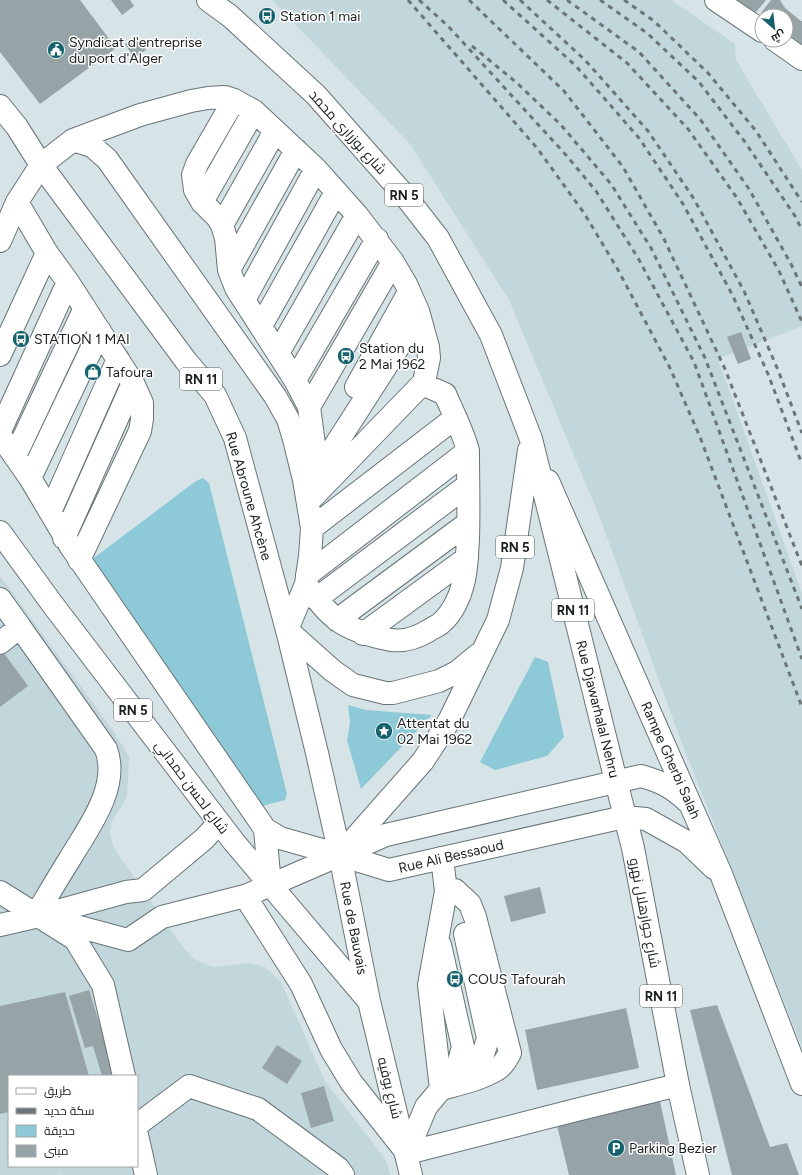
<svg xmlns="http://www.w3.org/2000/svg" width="802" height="1175" font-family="Figtree,Cairo,sans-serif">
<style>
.built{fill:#c1d7dc;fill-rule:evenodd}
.green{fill:#8dc9d6}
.building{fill:#97a4a7}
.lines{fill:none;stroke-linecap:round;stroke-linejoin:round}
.minor-casing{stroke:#687477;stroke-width:24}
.major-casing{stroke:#687477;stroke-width:24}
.highway-casing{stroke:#687477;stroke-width:24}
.minor{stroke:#fff;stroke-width:22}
.major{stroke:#fff;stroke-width:22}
.highway{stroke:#fff;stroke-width:22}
.rail{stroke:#6c7577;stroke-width:3;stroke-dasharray:5 5;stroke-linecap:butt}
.labels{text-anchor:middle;stroke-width:3;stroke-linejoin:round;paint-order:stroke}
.shield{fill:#fff;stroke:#5f6263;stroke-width:1}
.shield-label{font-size:13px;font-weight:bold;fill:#1a1f20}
.poi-label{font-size:14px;fill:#1a1f20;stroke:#fff;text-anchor:start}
.street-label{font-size:14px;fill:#1a1f20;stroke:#fff}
</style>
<rect width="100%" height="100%" fill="#d6e4e7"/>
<path class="built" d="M272 0H671L735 44 736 60 802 170V326L718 359 802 593V1047L681 741 600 518 509 300 410 144Z
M0 576 115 733 129 757 127 797 111 823 110 833 113 845 117 853 183 947 193 958 205 964 214 967 249 963 258 965 268 969 281 982 325 1081 386 1160 390 1175H62V1174L56 1175H0ZM9 1076H137V1166H9Z"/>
<path class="green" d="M203 478 209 483 287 794 285 800 262 806 91 560 196 481Z
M535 657 548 662 564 737 547 756 495 770 480 762Z
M348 705 366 710 432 715 361 789 347 740 350 723Z"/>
<path class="building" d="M0 0H80L116 48 40 104 0 52Z
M111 0H130L134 6 122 15Z
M729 0H766L751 18Z
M771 0H780L785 8 801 21H802V45L786 32V16H765L761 13Z
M138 37 146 50 134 58 125 44Z
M741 332 751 359 738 364 727 337Z
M1 649 28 686 0 707V650Z
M540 887 546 913 511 922 504 896Z
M89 990 116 1076H102L93 1046 85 1048 69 996Z
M65 992 89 1076H9V1112L0 1114V1006Z
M717 1005 770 1147 787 1143 799 1175H732L690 1010Z
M626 1008 639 1068 537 1090 525 1030Z
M277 1045 302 1061 287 1084 262 1068Z
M324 1086 334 1121 311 1128 301 1093Z
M659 1097 676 1175H569L556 1121Z"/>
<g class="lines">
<defs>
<path id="minor" d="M716 0 762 31
M775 40 802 59
M234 100 197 164 193 175 195 190 202 202 217 217 222 225 226 238 229 270 236 288 295 380 309 407 314 444 311 483
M73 140 92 146 107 159 275 396 288 419 294 439 304 480 312 528 310 556 306 584 287 630
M17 202 47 253 68 282 133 383 142 403V419L140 431 79 560
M202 202 254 111
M222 225 275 131
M0 241 17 202 41 165 73 140 140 115 191 101 208 98 225 97 234 100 254 111 316 169 357 215 393 262 406 284 418 311 428 347 429 358 424 382 308 502
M229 270 296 150
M244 300 316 169
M261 326 336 192
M278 353 357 215
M0 355 47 253
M295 380 377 239
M356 387 409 292
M309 407 393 262
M0 431 68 282
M0 435 30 478 71 547 265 829 280 838 340 855
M15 456 85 308
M30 478 100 331
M313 480 419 315
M50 512 118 359
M312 528 455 418
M64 538 133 383
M307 575 468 451
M306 584C328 617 343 629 382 638 399 643 413 640 428 631 432 628 438 626 441 623 452 614 460 597 463 584 467 570 467 553 468 539 469 509 468 480 468 451 463 431 453 413 445 394L422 384
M0 599 20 627 0 643
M316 599 468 485
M337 620 468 523
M20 627 106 749C120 786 89 827 71 857 59 876 48 895 36 915
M363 634 467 558
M265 829 270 886
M0 892 75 939 103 985 124 1076
M245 896 301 984 331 1049 351 1082 407 1153
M39 916 128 940 162 917 245 896 340 855
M0 925 39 916 126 892 143 890 204 839 219 823
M465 934 488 1038 482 1058 472 1080
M440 945 463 1047 457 1069 441 1089
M441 1089C459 1084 479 1080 496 1070 502 1067 506 1060 510 1053L475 917 470 904 455 890 446 891
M137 1125 189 1086 258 1109 338 1168 343 1175
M137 1135 146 1175
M407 1153 426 1107 441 1089 429 985 446 891 442 858
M407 1153 576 1110 678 1085"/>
<path id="major" d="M548 481 721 874 802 1084
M340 855 389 870 624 817 646 819 687 842 714 868
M340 855 386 835 641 776C662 782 672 787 688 802"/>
<path id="highway" d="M208 0 230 16 316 95 406 197 438 238 491 335 531 439 616 781 633 848 678 1085 698 1175
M0 106 17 127 41 165 186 361 215 395 235 438 287 630 317 753 340 855 369 1001 411 1175
M0 532 53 605 234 842 367 999
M287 630 333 671 353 685 385 693H393L439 681 457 672 479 654
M340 855 423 761 449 721 498 620 512 568 529 450"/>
</defs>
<use href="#minor" class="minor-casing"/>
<use href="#major" class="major-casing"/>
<use href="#highway" class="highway-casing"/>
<use href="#minor" class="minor"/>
<use href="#major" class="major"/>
<use href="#highway" class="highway"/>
<path class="rail" d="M408 0 537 148 584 213 617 268 670 368 700 437 802 707
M419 0 448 26 566 155 596 191 638 258 694 362 802 659
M469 0 564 91 623 167 664 239 725 369 802 566
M503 0 576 66 639 138 683 204 733 296 768 374 802 464
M520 0 585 60 648 131 694 199 744 291 778 370 802 433
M547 0 627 63 688 129 737 198 779 271 802 322
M567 0 639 52 700 119 749 189 791 264 802 287
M600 0 647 33 699 82 745 142 795 216 802 230
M624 0 654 21 708 73 756 131 802 202
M472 46 517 83 561 125 611 184 651 248 705 358 802 609"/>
</g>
<defs>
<symbol id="bus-disc" viewBox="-11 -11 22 22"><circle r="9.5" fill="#16616e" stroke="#fff"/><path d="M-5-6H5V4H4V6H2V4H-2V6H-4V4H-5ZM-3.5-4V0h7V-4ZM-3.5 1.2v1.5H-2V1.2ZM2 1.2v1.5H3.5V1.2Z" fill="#fff"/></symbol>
<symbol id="civic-disc" viewBox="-11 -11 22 22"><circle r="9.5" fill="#16616e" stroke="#fff"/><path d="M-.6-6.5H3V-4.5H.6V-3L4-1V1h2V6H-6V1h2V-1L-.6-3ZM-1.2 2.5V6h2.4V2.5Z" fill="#fff"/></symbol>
<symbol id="shop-disc" viewBox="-11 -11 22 22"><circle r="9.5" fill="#16616e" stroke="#fff"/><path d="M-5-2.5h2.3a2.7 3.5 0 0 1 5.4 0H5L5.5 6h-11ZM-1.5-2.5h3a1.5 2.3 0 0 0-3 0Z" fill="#fff"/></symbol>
<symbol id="sight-disc" viewBox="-11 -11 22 22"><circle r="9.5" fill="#16616e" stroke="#fff"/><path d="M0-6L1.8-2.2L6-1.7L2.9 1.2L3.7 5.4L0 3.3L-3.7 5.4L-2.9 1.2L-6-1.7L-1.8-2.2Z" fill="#fff"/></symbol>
<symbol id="parking-disc" viewBox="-11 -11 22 22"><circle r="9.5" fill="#16616e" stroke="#fff"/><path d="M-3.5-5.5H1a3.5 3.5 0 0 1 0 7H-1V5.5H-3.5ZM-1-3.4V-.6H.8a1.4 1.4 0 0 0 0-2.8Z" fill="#fff"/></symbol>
</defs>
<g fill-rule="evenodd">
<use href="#bus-disc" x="257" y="6" width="20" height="20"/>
<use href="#civic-disc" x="46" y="40" width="20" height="20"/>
<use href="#bus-disc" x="11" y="329" width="20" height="20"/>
<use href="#bus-disc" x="336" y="346" width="20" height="20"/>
<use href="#shop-disc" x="83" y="362" width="20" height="20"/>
<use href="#sight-disc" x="374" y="721" width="20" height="20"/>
<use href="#bus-disc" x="445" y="969" width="20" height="20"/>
<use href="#parking-disc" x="606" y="1138" width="20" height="20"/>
</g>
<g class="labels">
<g class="shield">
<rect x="385" y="184" width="38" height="22" rx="3"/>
<rect x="180" y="368" width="42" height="22" rx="3"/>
<rect x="496" y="536" width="38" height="22" rx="3"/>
<rect x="552" y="599" width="42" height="22" rx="3"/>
<rect x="114" y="699" width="38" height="22" rx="3"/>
<rect x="640" y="985" width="42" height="22" rx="3"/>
</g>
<g class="shield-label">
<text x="404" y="200">RN 5</text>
<text x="201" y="384">RN 11</text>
<text x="515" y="552">RN 5</text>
<text x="573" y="615">RN 11</text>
<text x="133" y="715">RN 5</text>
<text x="661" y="1001">RN 11</text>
</g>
<g class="poi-label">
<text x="280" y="21">Station 1 mai</text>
<text x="69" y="47">Syndicat d'entreprise<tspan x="69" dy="16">du port d'Alger</tspan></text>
<text x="34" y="344">STATION 1 MAI</text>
<text x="359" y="353">Station du<tspan x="359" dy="16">2 Mai 1962</tspan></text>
<text x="106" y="377">Tafoura</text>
<text x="397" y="728">Attentat du<tspan x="397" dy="16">02 Mai 1962</tspan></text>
<text x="468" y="984">COUS Tafourah</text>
<text x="629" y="1153">Parking Bezier</text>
</g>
<g class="street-label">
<text transform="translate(348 132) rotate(48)" y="5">شارع بوزراري محمد</text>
<text transform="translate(249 496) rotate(74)" y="5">Rue Abroune Ahcène</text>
<text transform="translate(598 709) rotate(76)" y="5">Rue Djawarhalal Nehru</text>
<text transform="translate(671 760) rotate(66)" y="5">Rampe Gherbi Salah</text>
<text transform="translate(192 787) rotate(53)" y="5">شارع لحسن حمداني</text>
<text transform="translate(451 856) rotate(-13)" y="5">Rue Ali Bessaoud</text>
<text transform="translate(645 913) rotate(79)" y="5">شارع جوارهلال نهرو</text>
<text transform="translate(354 928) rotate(79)" y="5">Rue de Bauvais</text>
<text transform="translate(390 1088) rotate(76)" y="5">شارع بوفيه</text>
</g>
</g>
<rect x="8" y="1075" width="130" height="92" fill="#ffffff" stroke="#a3a5a6"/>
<rect x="16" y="1088" width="20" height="6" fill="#ffffff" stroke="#a3a5a6"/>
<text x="44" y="1095" font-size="12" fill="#1a1f20">طريق</text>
<rect x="16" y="1108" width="20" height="6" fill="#6c7577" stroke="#a3a5a6"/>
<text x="44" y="1115" font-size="12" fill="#1a1f20">سكة حديد</text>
<rect x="16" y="1125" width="20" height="12" fill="#8dc9d6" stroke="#a3a5a6"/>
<text x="44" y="1135" font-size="12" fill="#1a1f20">حديقة</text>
<rect x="16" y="1145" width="20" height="12" fill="#97a4a7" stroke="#a3a5a6"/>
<text x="44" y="1155" font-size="12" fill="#1a1f20">مبنى</text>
<g transform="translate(774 28) rotate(152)"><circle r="19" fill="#ffffff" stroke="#a3a5a6"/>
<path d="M0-3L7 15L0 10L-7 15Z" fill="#16616e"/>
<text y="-6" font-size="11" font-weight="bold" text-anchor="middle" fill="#1a1f20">ش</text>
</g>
</svg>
